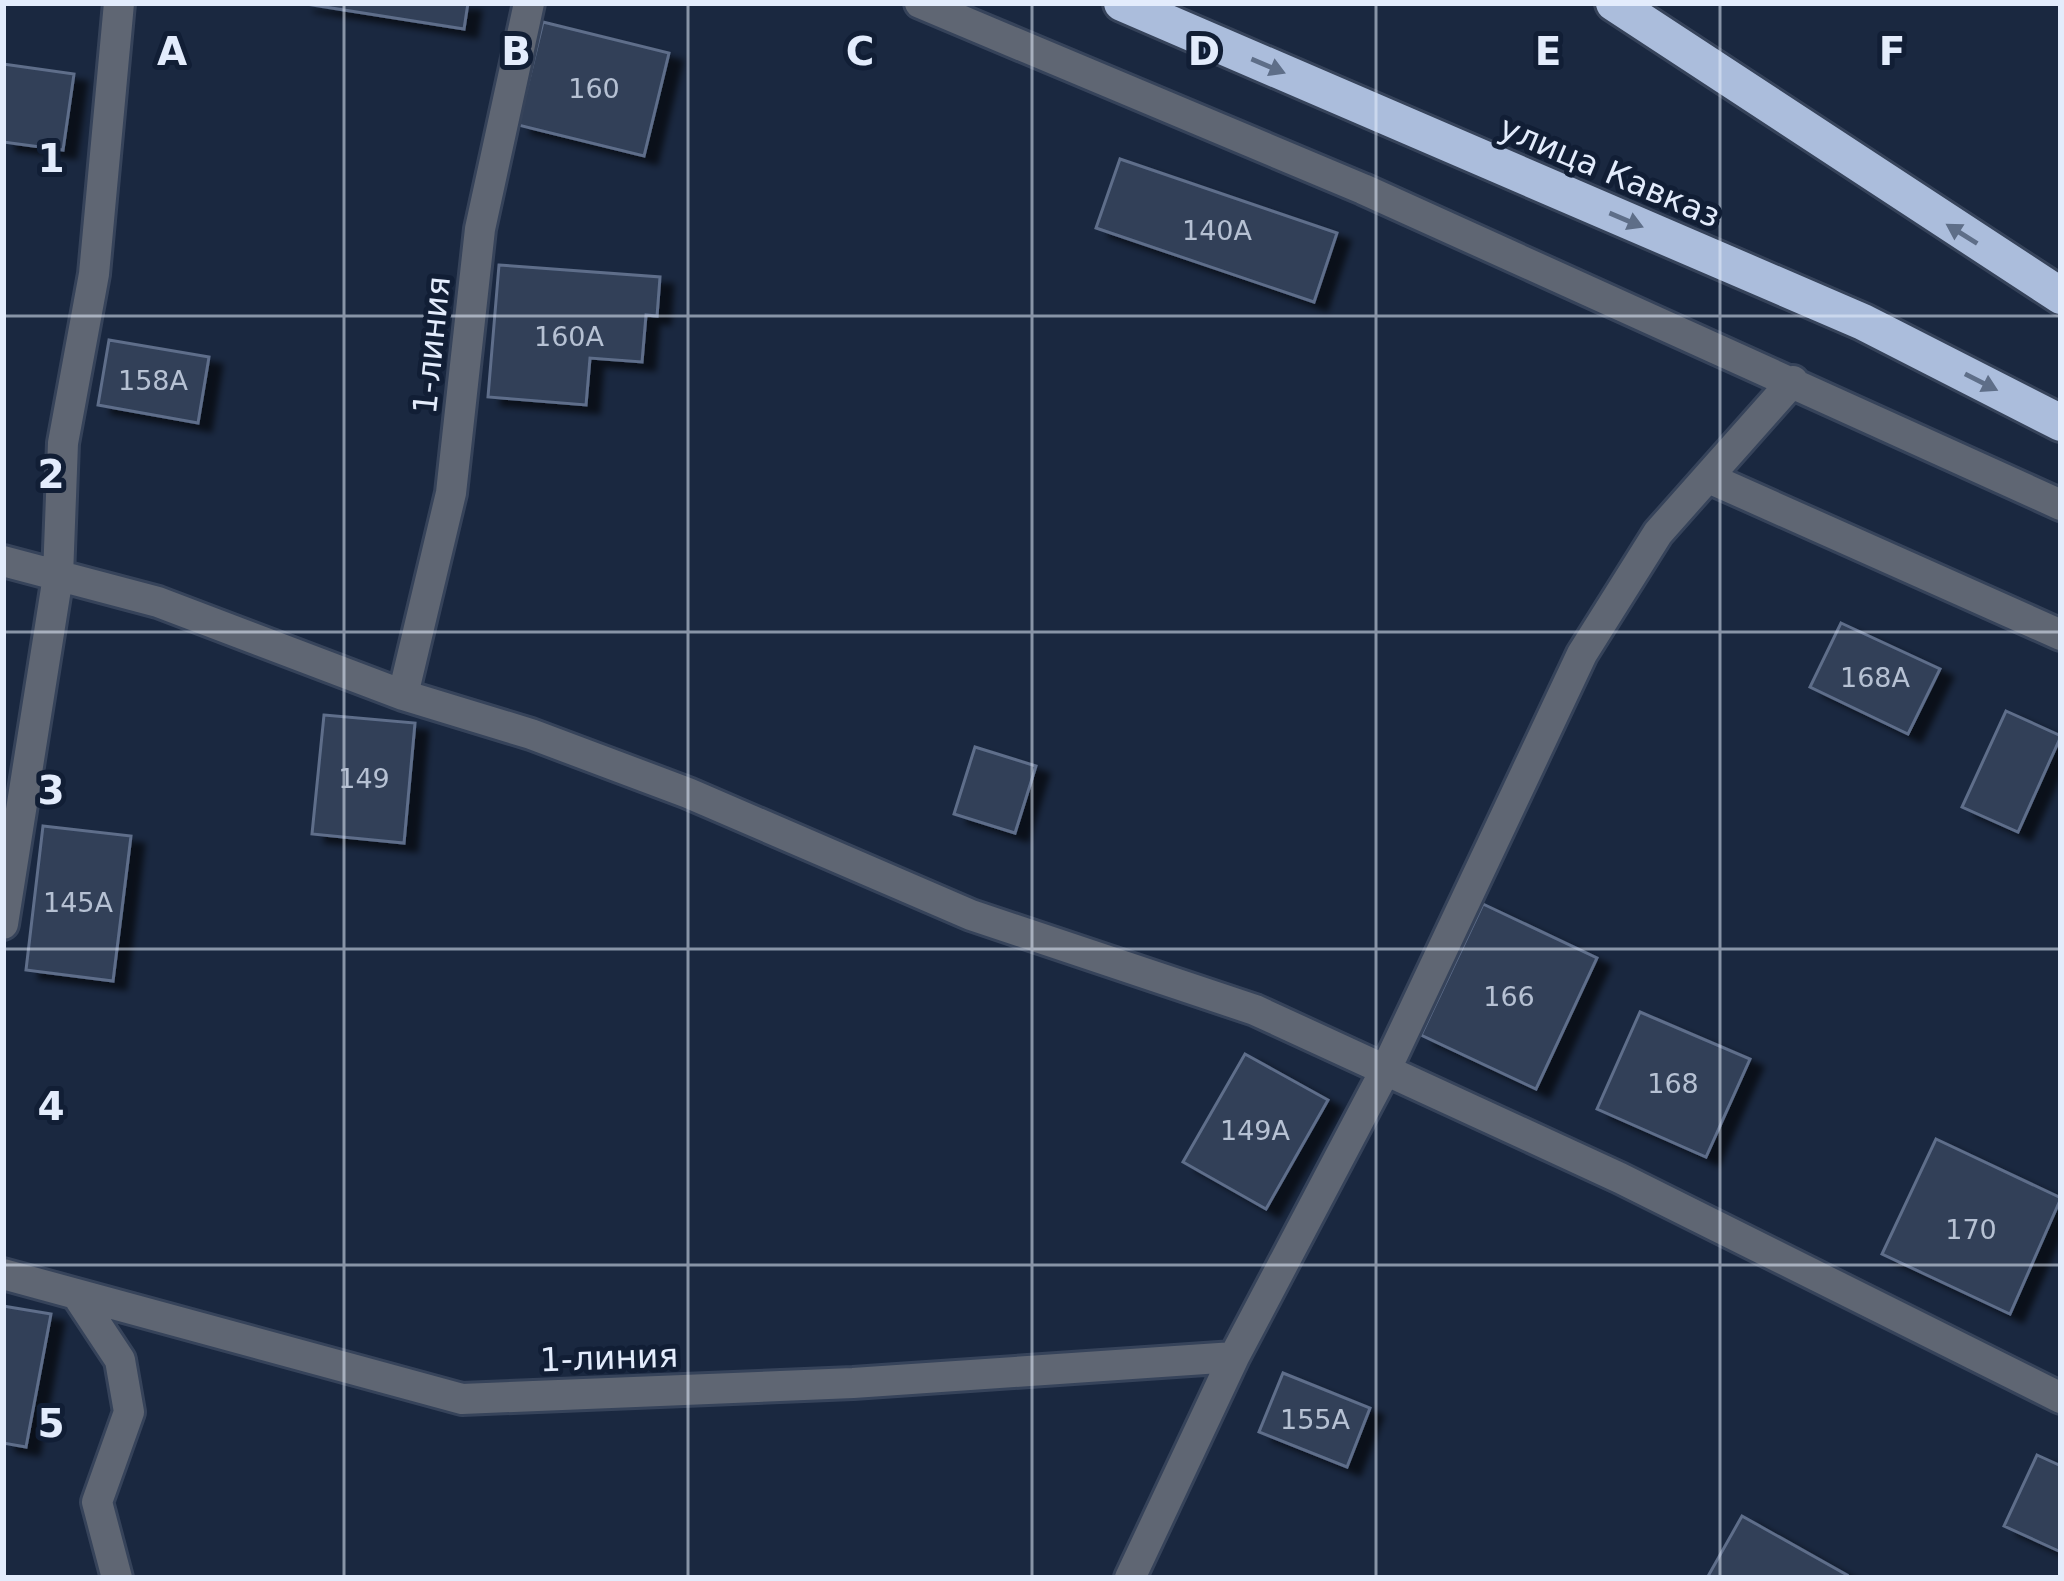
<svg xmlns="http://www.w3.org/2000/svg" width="2064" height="1581" font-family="'DejaVu Sans',sans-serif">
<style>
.building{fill:#303f58;stroke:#5e6e8a;stroke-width:3;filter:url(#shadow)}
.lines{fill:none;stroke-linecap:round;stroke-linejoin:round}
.street-casing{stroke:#36435a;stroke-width:36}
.highway-casing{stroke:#36435a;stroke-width:42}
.street{stroke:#5f6673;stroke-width:30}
.highway{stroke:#abbddc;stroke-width:36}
.oneway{fill:#5e6e88}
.grid{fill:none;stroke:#e3ecfc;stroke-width:3;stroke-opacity:0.55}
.labels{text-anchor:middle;stroke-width:10;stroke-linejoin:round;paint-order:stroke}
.number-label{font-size:27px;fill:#b6c1d3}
.street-label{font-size:33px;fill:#e3ecfc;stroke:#111e35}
.grid-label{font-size:39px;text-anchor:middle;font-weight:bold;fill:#e3ecfc;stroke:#111e35;stroke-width:10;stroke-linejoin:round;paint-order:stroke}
</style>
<defs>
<filter id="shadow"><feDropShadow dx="13" dy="8" stdDeviation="3" flood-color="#0009"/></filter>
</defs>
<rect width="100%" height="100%" fill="#1a2840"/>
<path class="building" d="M300 3H468L464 29Z
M543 22 669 53 644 156 518 125Z
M3 64 74 74 63 150 3 142Z
M1120 159 1337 233 1314 302 1096 228Z
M499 265 660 277 657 316 646 315 642 362 590 358 586 405 488 397Z
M109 340 209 357 198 423 98 405Z
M1841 623 1940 669 1908 734 1810 687Z
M2006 711 2061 736 2018 832 1962 807Z
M324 715 415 723 404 843 312 834Z
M975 747 1036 766 1015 833 954 814Z
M43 826 131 836 113 981 26 970Z
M1483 904 1597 958 1536 1089 1421 1035Z
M1640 1012 1750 1059 1706 1157 1597 1109Z
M1245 1054 1328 1100 1266 1209 1183 1162Z
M1936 1139 2061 1198 2010 1314 1882 1254Z
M3 1306 51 1314 26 1447 3 1443Z
M1283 1373 1370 1408 1347 1467 1259 1432Z
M2037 1455 2061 1466V1552L2004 1526Z
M1742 1516 1847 1575 1845 1578H1707Z"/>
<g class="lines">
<defs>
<path id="street" d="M920 3 1363 189 2061 505
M1711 479 2061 635
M3 561 158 602 403 695 531 734 688 793 971 915 1255 1010 1620 1178 2061 1398
M403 695 451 493 480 229 529 3
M3 924 58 576 63 443 94 274 119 3
M3 1274 462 1399 853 1383 1234 1357
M79 1298 120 1360 129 1412 97 1502 117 1578
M1130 1578 1234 1357 1386 1069 1582 654 1658 533 1793 381"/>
<path id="highway" d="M1122 3 1863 322 2061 423
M1614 3 2061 296"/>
</defs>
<use href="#street" class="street-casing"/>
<use href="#highway" class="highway-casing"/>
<use href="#street" class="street"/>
<use href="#highway" class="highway"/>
</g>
<defs><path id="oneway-solid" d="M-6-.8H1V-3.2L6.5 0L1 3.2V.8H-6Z" transform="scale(3)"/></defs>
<g class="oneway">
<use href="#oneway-solid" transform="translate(1268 66) rotate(23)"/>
<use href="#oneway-solid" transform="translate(1626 220) rotate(23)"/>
<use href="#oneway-solid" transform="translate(1962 234) rotate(-148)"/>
<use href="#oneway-solid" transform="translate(1981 382) rotate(27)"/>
</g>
<path class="grid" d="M344 3V1578M688 3V1578M1032 3V1578M1376 3V1578M1720 3V1578M3 316H2061M3 632H2061M3 949H2061M3 1265H2061"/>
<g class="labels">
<g class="number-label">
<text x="594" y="98">160</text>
<text x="1217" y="240">140А</text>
<text x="569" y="346">160А</text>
<text x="153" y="390">158А</text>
<text x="1875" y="687">168А</text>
<text x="364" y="788">149</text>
<text x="78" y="912">145А</text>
<text x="1509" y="1006">166</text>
<text x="1673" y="1093">168</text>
<text x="1255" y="1140">149А</text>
<text x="1971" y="1239">170</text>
<text x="1315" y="1429">155А</text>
</g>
<g class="street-label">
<text transform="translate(1610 171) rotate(23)" y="12">улица Кавказ</text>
<text transform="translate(431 345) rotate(-84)" y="12">1-линия</text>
<text transform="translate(609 1357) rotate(-2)" y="12">1-линия</text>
</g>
</g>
<g class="grid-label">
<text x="172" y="65">A</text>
<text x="516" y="65">B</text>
<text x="860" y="65">C</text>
<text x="1204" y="65">D</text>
<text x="1548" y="65">E</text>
<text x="1892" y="65">F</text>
<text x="51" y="172">1</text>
<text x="51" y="488">2</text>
<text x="51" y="804">3</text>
<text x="51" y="1120">4</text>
<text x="51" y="1437">5</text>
</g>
<rect width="2064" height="1581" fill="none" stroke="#e3ecfc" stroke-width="12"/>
</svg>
